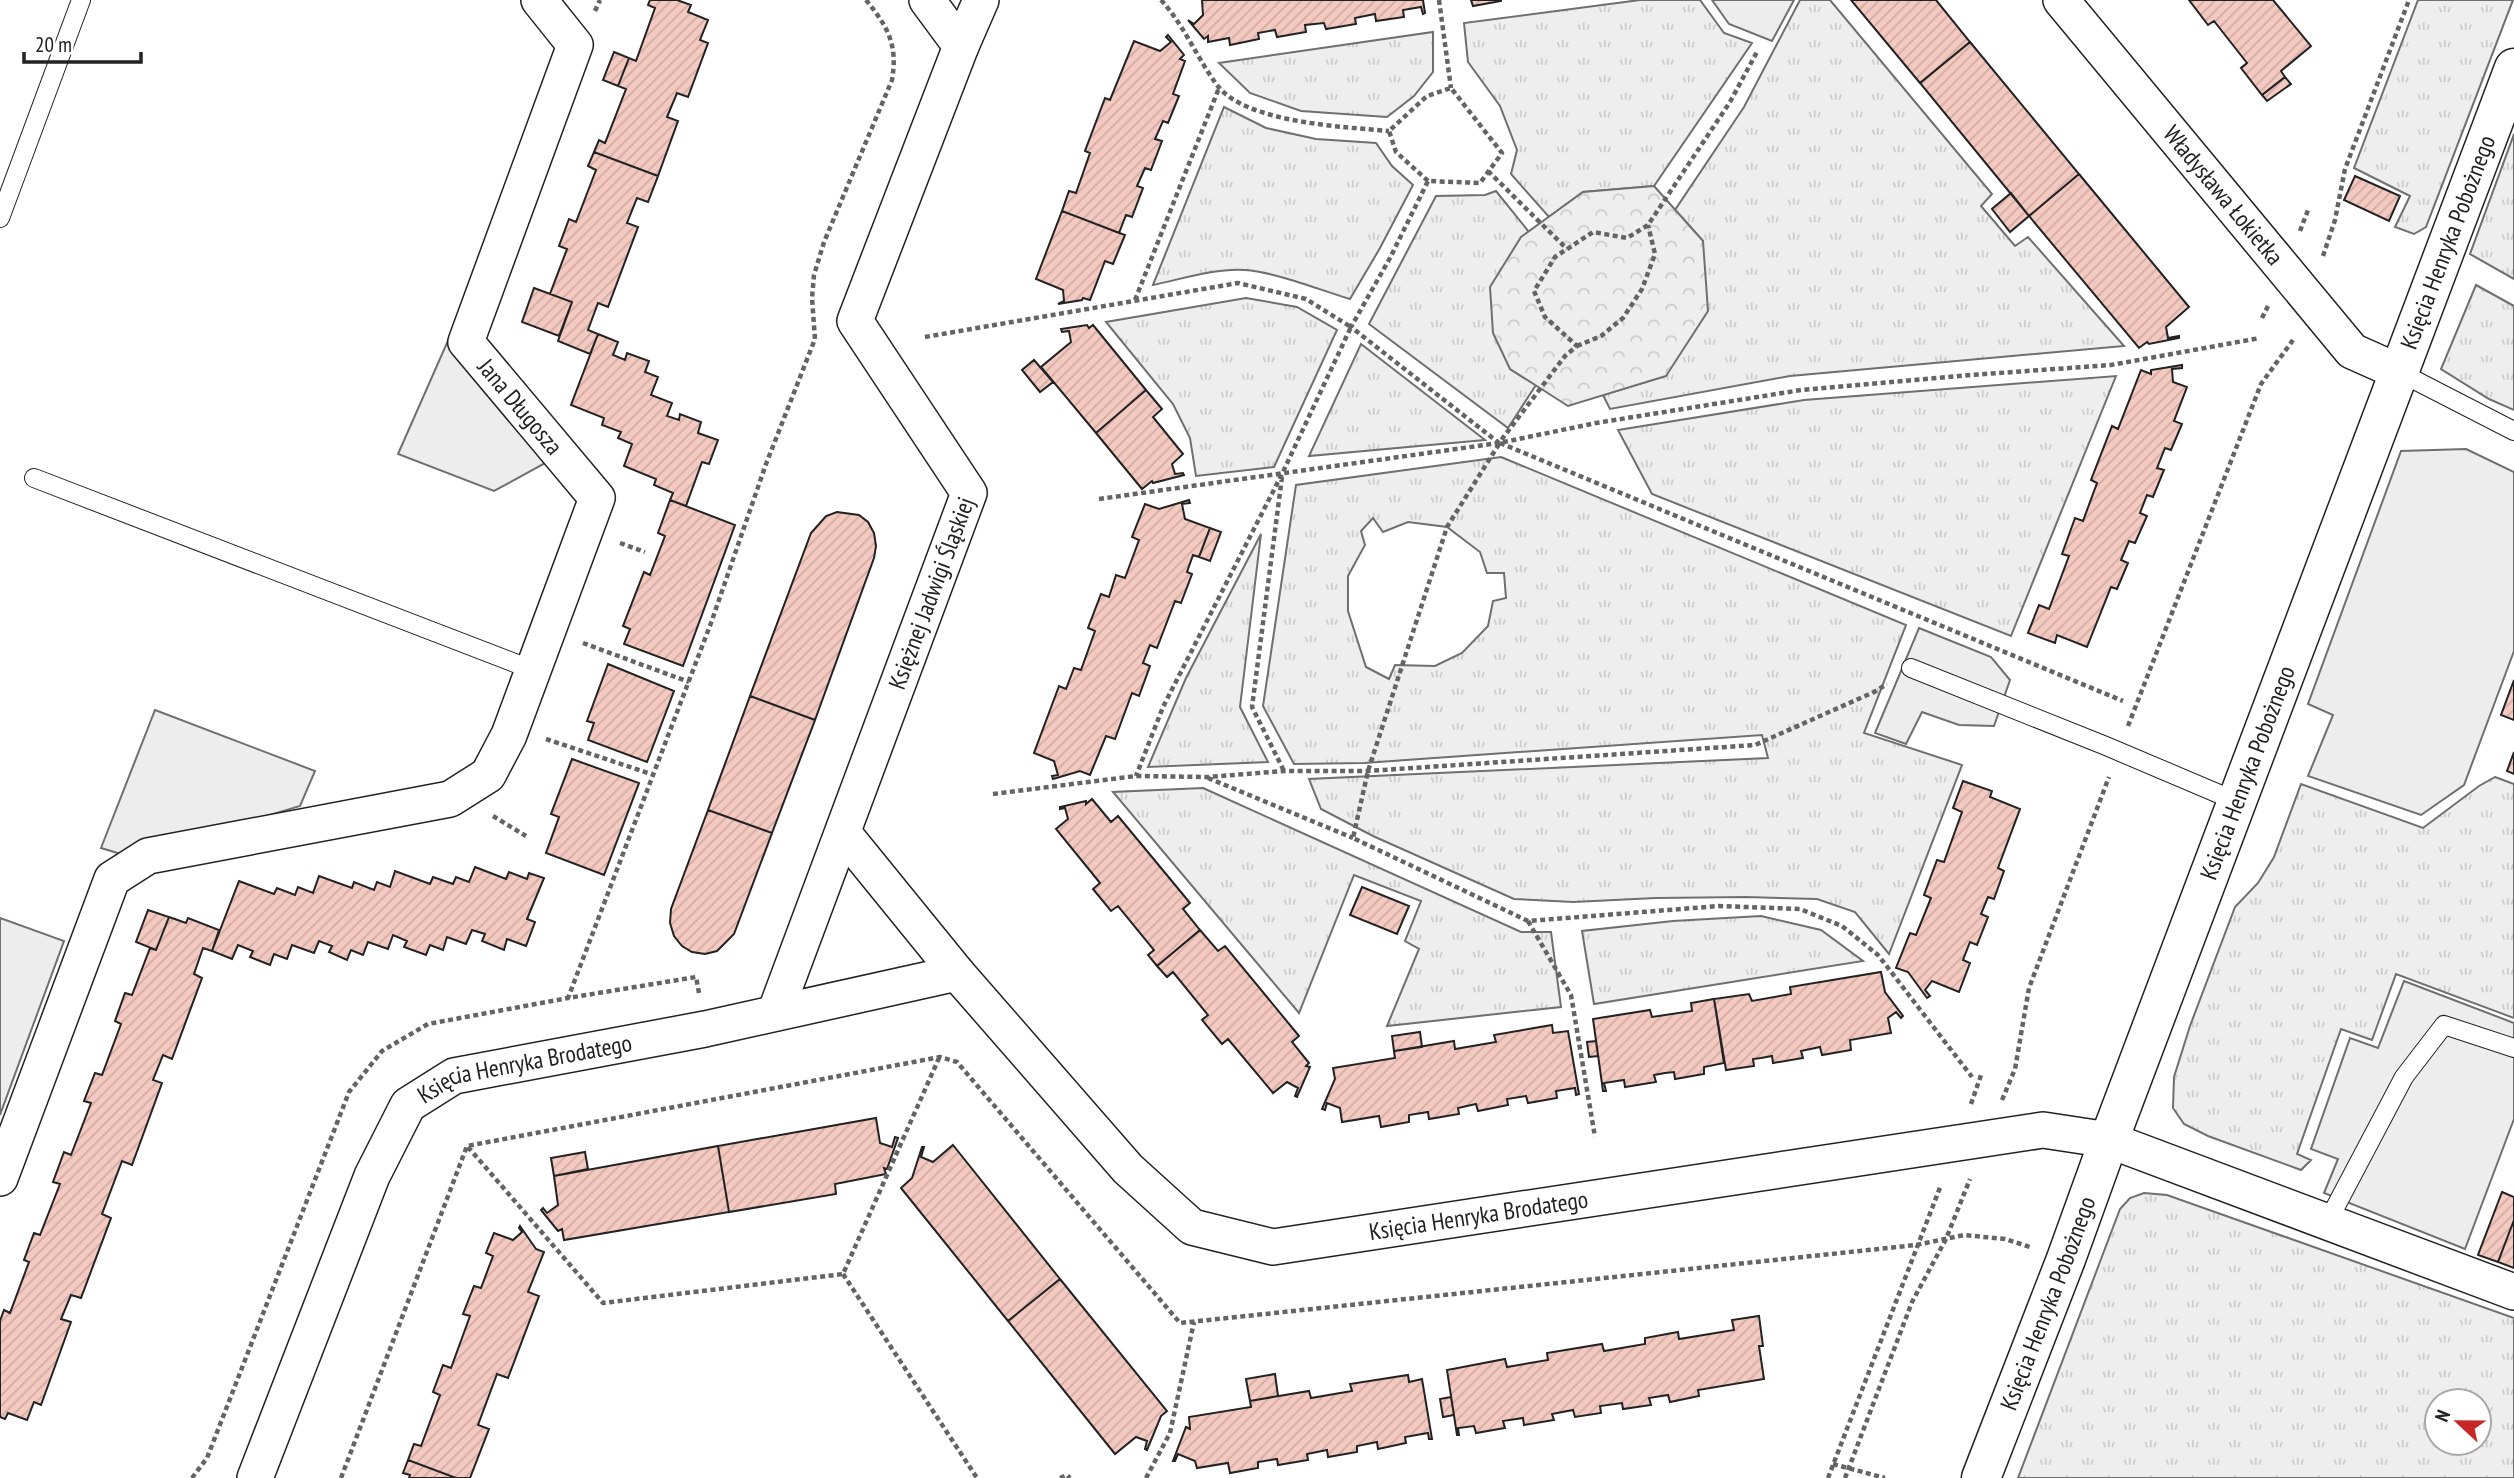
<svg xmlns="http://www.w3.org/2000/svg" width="2514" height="1478" font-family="'PT Sans Narrow',sans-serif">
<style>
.grass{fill:url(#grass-tufts);stroke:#6f6f6f;stroke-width:2;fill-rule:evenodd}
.forest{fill:url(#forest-crowns);stroke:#6f6f6f;stroke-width:2}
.parking{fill:#ededed;stroke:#6f6f6f;stroke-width:2}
.building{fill:url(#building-hatch);stroke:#222;stroke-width:2}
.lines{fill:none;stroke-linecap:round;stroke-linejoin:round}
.service-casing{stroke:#222;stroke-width:20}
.minor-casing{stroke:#222;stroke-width:38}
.tertiary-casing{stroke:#222;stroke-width:41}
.path{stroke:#646464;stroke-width:4.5;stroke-dasharray:5 3.5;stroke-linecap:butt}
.service{stroke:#fff;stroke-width:18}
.minor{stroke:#fff;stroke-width:35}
.tertiary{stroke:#fff;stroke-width:38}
.labels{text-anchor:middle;stroke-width:5;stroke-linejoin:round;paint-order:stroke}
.street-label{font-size:24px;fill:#222;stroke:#fff}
</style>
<defs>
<pattern id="grass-tufts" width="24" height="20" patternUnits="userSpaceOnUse" patternTransform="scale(1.75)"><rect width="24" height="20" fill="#eee"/><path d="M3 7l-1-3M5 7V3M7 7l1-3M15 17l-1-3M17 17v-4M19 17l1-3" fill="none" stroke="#ccc"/></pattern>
<pattern id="forest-crowns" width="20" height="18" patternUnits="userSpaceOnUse" patternTransform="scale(1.75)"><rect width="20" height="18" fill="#eee"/><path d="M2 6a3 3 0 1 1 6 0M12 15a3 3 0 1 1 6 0" fill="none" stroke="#ccc"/></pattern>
<pattern id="building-hatch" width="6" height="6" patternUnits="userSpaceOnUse" patternTransform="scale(1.75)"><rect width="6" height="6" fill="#f3c9c0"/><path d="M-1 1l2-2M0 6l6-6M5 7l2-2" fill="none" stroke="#d0aca5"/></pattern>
</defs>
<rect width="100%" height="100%" fill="#fff"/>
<path class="grass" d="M1640 0H1700L1724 33 1752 43 1654 186 1583 192 1549 217 1511 174 1517 150 1500 106 1468 62 1464 23Z
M1800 0H1830L1992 194 1981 206 2015 246 2028 237 2124 346 1790 376 1610 409 1603 395 1666 376 1703 241 1675 210 1744 107Z
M2418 0H2513L2426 227 2414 234 2395 227 2410 196 2354 168Z
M1433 32V72L1414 96 1387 117 1301 111 1250 93 1219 63Z
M1224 107 1266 128 1316 139 1376 143 1392 166 1413 185 1380 248 1350 299C1320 290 1275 272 1245 270 1215 268 1182 279 1153 285Z
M2514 134V279L2470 254Z
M1496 191 1529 232 1521 238 1510 369 1536 385 1508 428 1369 324 1436 196 1485 195Z
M2476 285 2514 306V410L2489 399 2441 369Z
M1246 298 1297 307 1337 330 1274 467 1196 476 1190 438 1173 404 1106 322Z
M1361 344 1485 440 1309 456Z
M2116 376 2011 636 1652 494 1618 430 1804 400Z
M1501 457 1906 625 1864 733 1962 765 1889 954 1855 912 1817 899 1746 897 1656 898 1573 902 1514 899 1373 836 1321 809 1309 779 1768 758 1762 735 1364 763 1294 764 1263 706 1296 485ZM1373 518 1383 532 1408 522 1447 527 1480 552 1487 573H1504L1506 598 1493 601 1488 626 1462 653 1435 666 1395 665 1389 679 1366 667 1348 611V576L1365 545 1361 531Z
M1261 534 1240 707 1268 762 1148 767 1186 678Z
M2495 777 2514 784V1018L2396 974 2372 1040 2341 1029 2297 1154 2311 1160 2301 1170 2208 1136 2184 1124 2173 1108 2174 1077 2190 1026 2235 907 2258 883 2274 857 2301 784 2423 828 2479 786Z
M1203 788 1521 932H1551L1561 1007 1387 1026 1419 949 1405 941 1421 901 1354 875 1299 1013 1113 792Z
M1761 916 1821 930 1863 961 1594 1004 1582 931 1673 921Z
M2144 1193 2167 1195 2514 1318V1478H2018L2120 1209 2130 1198ZM2479 1401V1443H2437V1401Z"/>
<path class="forest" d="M1654 186 1703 241 1708 311 1666 376 1568 406 1510 369 1493 333 1490 287 1521 237 1583 192Z"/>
<path class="parking" d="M1712 0H1794L1772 41 1729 24Z
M450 336 560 455 494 491 398 454Z
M2466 449 2514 472V651L2464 785 2421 815 2308 776 2333 715 2308 704 2401 451Z
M1919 628 1991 657 2010 680 1994 726 1959 725 1922 712 1906 744 1875 733Z
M155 710 315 771 300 806 131 857 101 848Z
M0 918 64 941 0 1115Z
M2404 981 2514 1023V1119L2465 1249 2324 1193 2338 1159 2311 1149 2350 1038 2378 1048Z"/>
<path class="building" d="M650 0H677L691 5 688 12 708 20 700 40 708 43 688 97 677 93 667 117 678 121 658 176 594 152 599 140 605 143 626 89 618 86 629 58 636 61 655 8 648 5Z
M1202 0H1423L1425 13 1423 14 1421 7 1403 10 1404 17 1376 21 1375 14 1355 18 1356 24 1326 29 1324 23 1305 25 1306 32 1277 37 1275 30 1258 33 1259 39 1230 45 1229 38 1208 42V36L1204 39 1188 20 1194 24 1203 15Z
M1471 0H1501V1L1473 6Z
M1851 0H1936L1970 42 1920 83Z
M2189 0H2273L2311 46 2281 71 2285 77 2262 95 2241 68 2247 63 2214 21 2208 25Z
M1168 35 1184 55 1180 59 1185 61 1173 94 1179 96 1168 123 1163 121 1155 139 1162 141 1151 170 1145 168 1137 186 1143 188 1132 217 1126 215 1119 233 1062 211 1069 191 1076 193 1090 153 1085 151 1105 98 1110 100 1134 41 1160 51 1171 42 1166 37Z
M1970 42 2079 174 2029 216 1920 83Z
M614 52 629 58 618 86 603 80Z
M2285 77 2291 84 2267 101 2262 95Z
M594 152 658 176 648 202 637 198 627 223 638 227 608 307 598 303 588 330 598 334 590 354 558 341 572 302 550 294 567 249 559 246 569 219 576 222 596 170 588 166Z
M2079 174 2189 307 2166 327 2168 338 2179 336V338L2149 344 2147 342 2139 348 2029 216Z
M2355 176 2400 196 2389 221 2344 200Z
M2011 193 2029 216 2010 232 1992 209Z
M1062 211 1125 235 1113 264 1105 261 1090 300 1083 298 1082 300 1058 304 1064 301 1063 290 1036 279Z
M534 288 572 302 559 336 522 322Z
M1087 325 1089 328 1093 325 1146 390 1096 433 1041 367 1071 342 1069 331 1062 332 1061 329Z
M598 334 618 342 613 355 625 360 627 353 649 361 645 372 658 377 651 395 672 403 667 416 679 420 680 414 701 422 698 433 718 440 709 464 702 462 686 506 670 500 673 493 654 485 656 479 624 466 632 444 618 438 621 432 602 425 604 418 571 405Z
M1034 360 1053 382 1040 392 1022 370Z
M2182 365V368L2172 369 2173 382 2187 387 2174 421 2182 424 2171 450 2165 448 2157 468 2164 470 2153 497 2147 495 2140 513 2147 516 2135 543 2129 541 2121 560 2128 563 2117 589 2111 587 2087 647 2057 635 2055 643 2028 633 2039 605 2049 609 2069 556 2062 554 2075 518 2083 521 2097 483 2091 480 2112 426 2118 429 2141 370 2151 374V370Z
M1146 390 1162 409 1153 417 1183 454 1172 464 1175 474 1183 473 1184 475 1153 483 1152 481 1142 489 1096 433Z
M670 500 735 525 683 666 624 644 630 629 623 626 644 572 650 575 665 536 658 533Z
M1189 500 1190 503 1182 504 1185 519 1210 528 1199 557 1193 555 1187 572 1192 574 1181 603 1175 601 1157 648 1150 645 1143 663 1150 666 1139 696 1132 693 1115 739 1106 736 1090 775 1080 771 1053 779 1052 776 1058 775 1054 761 1034 753 1059 686 1066 689 1074 668 1081 670 1095 631 1088 628 1101 594 1109 597 1116 575 1125 578 1139 540 1132 537 1145 504 1159 509Z
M837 512 859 515 868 522 874 533 876 546 874 558 815 720 750 696 811 533 826 516Z
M1210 528 1221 532 1210 561 1199 557Z
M608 664 674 691 647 762 588 740 594 723 587 721Z
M2514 680V720L2501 715Z
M750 696 815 720 772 833 708 810Z
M2514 752V774L2507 771Z
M572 759 639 783 604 875 546 853 559 817 551 814Z
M1963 781 1992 791 1990 797 2020 809 1998 868 2004 871 1994 899 1988 897 1981 914 1988 917 1977 945 1970 942 1963 960 1970 963 1959 992 1932 981 1925 990 1930 996 1927 998 1908 972 1896 968 1910 933 1916 935 1931 898 1924 895 1937 860 1944 862 1962 812 1953 808Z
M1092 799 1111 822 1118 816 1190 903 1183 909 1200 930 1157 966 1148 955 1154 950 1118 906 1111 911 1093 889 1100 883 1056 829 1068 819 1065 808 1060 809V807L1086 801V804Z
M708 810 772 833 734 934 717 951 705 954 692 952 682 946 674 936 670 923 671 909Z
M475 867 506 879 509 872 527 879 529 873 544 878 527 919 535 922 526 946 507 939 504 950 482 941 485 934 472 930 466 944 447 937 443 950 430 945 426 955 404 947 407 941 393 935 388 949 368 942 363 955 351 950 347 960 329 952 332 946 319 941 314 953 292 945 287 959 274 954 270 965 250 957 253 951 238 945 232 959 212 951 239 881 274 894 277 888 295 895 298 887 313 893 319 876 352 888 354 882 374 890 377 882 390 887 395 871 430 884 433 877 453 884 456 877 469 882Z
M1362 887 1409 906 1397 934 1350 915Z
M148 910 169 917 156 950 136 942Z
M169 917 186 923 188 918 219 930 212 951 203 948 194 974 202 978 172 1059 163 1055 153 1080 162 1083 132 1165 122 1161 102 1214 111 1218 81 1298 71 1295 61 1319 71 1322 41 1405 34 1402 27 1420 8 1413 5 1419 0 1417V1321L4 1310 10 1313 29 1262 24 1260 34 1233 40 1235 60 1184 53 1182 64 1152 71 1155 91 1103 84 1101 95 1073 102 1075 121 1024 115 1021 125 993 132 995 150 948 156 950Z
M1200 930 1218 951 1225 946 1299 1036 1292 1042 1309 1063 1306 1066 1310 1067 1297 1097 1295 1096 1298 1088 1287 1082 1273 1093 1228 1039 1222 1044 1202 1020 1208 1015 1173 972 1167 977 1157 966Z
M1881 972 1885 992 1903 1016 1901 1018 1896 1012 1888 1018 1891 1033 1850 1040 1851 1050 1822 1055 1820 1047 1801 1051 1803 1058 1773 1063 1772 1056 1761 1058 1753 1059 1754 1066 1726 1070 1714 999 1749 994 1752 1001 1791 994 1790 987Z
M1714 999 1724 1063 1704 1067V1074L1675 1079 1674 1072 1665 1073 1654 1075 1656 1082 1625 1087 1624 1080 1604 1083 1606 1091H1603L1593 1019 1650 1010 1652 1017 1692 1011 1691 1003Z
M1552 1025 1553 1033 1568 1031 1579 1094 1576 1095 1575 1088 1556 1091 1557 1098 1528 1103 1526 1096 1507 1099 1508 1105 1478 1111 1476 1104 1458 1108 1459 1114 1429 1119 1428 1112 1409 1115V1122L1381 1127 1379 1116 1342 1122 1340 1108 1327 1103 1325 1110 1322 1109 1335 1079 1333 1068 1395 1058 1394 1051 1454 1041 1455 1049 1496 1042 1494 1035Z
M1420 1032 1422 1047 1394 1051 1392 1036Z
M1596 1041 1598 1056 1589 1057 1587 1042Z
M876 1118 880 1143 892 1147 895 1137 898 1138 887 1169 884 1168 886 1174 835 1184 836 1194 729 1212 718 1146Z
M953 1145 1060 1279 1008 1321 901 1188 912 1178 922 1147H924L921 1157 933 1162Z
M718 1146 729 1212 564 1240 562 1229 558 1231 541 1210 543 1208 547 1213 558 1205 554 1176Z
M585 1152 588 1169 554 1176 551 1158Z
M2502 1192 2514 1197V1220L2498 1262 2478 1255Z
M2514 1220V1268L2498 1262Z
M520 1226 536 1249 544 1252 528 1292 539 1296 508 1378 497 1374 478 1425 489 1429 470 1478H456L408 1460 414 1444 421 1446 440 1395 433 1392 443 1365 451 1368 470 1316 463 1314 474 1286 481 1288 493 1256 486 1253 494 1233 513 1240 522 1232 519 1228Z
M1060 1279 1167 1411 1161 1416 1147 1450 1145 1449 1147 1441 1136 1437 1115 1454 1008 1321Z
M1759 1316 1763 1346H1759L1764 1379 1698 1390 1699 1396 1670 1402 1668 1395 1649 1398 1651 1405 1623 1409 1622 1403 1600 1406 1601 1413 1575 1417 1573 1410 1552 1414 1554 1420 1524 1425 1523 1418 1503 1421 1505 1428 1476 1433 1474 1426 1458 1428 1459 1435H1457L1447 1370 1505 1359 1507 1367 1548 1360 1547 1353 1602 1344 1604 1351 1645 1344V1338L1678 1332 1679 1339 1734 1330 1732 1320Z
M1275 1374 1278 1396 1250 1401 1246 1379Z
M1408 1375 1409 1382 1422 1379 1432 1439H1429L1428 1433 1405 1437 1406 1443 1378 1449 1377 1442 1357 1446V1452L1328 1457 1327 1450 1307 1454 1308 1460 1278 1465 1277 1459 1258 1462V1468L1230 1473 1228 1463 1197 1468 1195 1461 1178 1454 1175 1461H1173L1186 1427 1190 1429 1189 1417 1251 1407 1250 1401 1309 1391 1311 1398 1352 1391 1350 1384Z
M1451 1397 1454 1415 1443 1417 1440 1399Z
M408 1460 456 1478H409L410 1475 403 1473Z"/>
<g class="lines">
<defs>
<path id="service" d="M0 218 81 0
M2399 372 2514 431
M34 478 533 670
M1911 668 2106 746 2238 802
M2328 1221 2404 1077 2444 1025 2514 1048"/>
<g id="minor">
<path d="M927 0 961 46"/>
<path id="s1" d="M2061 0 2352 351 2399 372"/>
<path id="s2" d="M844 834 957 973 1128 1169 1192 1227 1273 1247 2043 1130 2109 1140 2514 1292"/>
<path id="s3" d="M775 1013 969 493 855 321 961 46 981 0"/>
<path d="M0 1178 112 879 148 856 450 799 488 775 509 735 597 498 466 342 575 45 539 0"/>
<path id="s4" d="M255 1478 372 1176 408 1105 454 1076 705 1029 957 973"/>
</g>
<g id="tertiary">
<path id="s5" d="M1981 1478 2066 1259 2109 1140 2514 68"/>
</g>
</defs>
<use href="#service" class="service-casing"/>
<use href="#minor" class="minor-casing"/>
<use href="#tertiary" class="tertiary-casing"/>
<path class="path" d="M1161 0C1184 25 1197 58 1217 85 1245 123 1345 127 1389 131
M1439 0 1451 88
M595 11 600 0
M1488 171 1567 249
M1428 181 1396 152 1389 131 1427 96 1451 88 1502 153 1480 183 1428 181 1390 258 1351 327 1499 443 1565 356 1577 346 1545 317 1534 291 1555 257 1593 232 1627 238 1648 225 1730 102 1758 50
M2300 231 2308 210
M2323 256 2335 220 2345 169 2409 0
M1135 300 1219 88
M2262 318 2268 306
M925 337 1238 283 1306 299 1351 327 1282 474 1163 707 1136 776
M1577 346 1601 336 1623 318 1642 289 1655 254 1648 225
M1500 443 2123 701
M1499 444 1447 527 1368 771 1353 838 1528 921 1719 906 1800 909 1842 926 1878 955 1972 1077
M1282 477 1252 707 1284 771
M1099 499 1499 443 1596 423 1801 390 1971 375 2111 365 2260 338
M620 543 645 552
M583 643 689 682
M2128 726 2261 384 2293 340
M546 739 654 775
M1208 778 1353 838
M993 794 1136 776 1208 777 1284 771H1368L1755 745 1874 692 1887 684
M493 816 526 836
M1528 921 1571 995 1595 1137
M699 993 696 977 568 998 711 623 766 464 815 339 812 298 814 275 824 242 892 80C898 45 888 27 866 0
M2002 1100 2015 1069 2029 988 2109 777
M1971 1104 1981 1075
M468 1147 603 1303 843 1274 939 1058
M843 1274 977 1478
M1833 1464 1885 1478
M192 1478 207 1458 349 1092 382 1051 428 1024 568 998
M341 1478 467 1146 940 1057 957 1062 1180 1323 1916 1245 1964 1235 2005 1239 2030 1247
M1060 1478 1067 1475 1070 1478
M1146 1478 1170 1433 1194 1322
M1828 1478 1941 1185
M1845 1478 1912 1302 1946 1239 1970 1179"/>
<use href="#service" class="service"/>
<use href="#minor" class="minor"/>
<use href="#tertiary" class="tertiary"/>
</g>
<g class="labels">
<g class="street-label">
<text dy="8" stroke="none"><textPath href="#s1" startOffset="254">Władysława Łokietka</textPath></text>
<text dy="8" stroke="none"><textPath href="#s5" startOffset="1321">Księcia Henryka Pobożnego</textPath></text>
<text transform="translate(520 407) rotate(50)" y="8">Jana Długosza</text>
<text dy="8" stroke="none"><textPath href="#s3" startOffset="448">Księżnej Jadwigi Śląskiej</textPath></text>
<text dy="8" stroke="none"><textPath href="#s5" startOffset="754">Księcia Henryka Pobożnego</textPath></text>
<text dy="8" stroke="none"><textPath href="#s4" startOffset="528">Księcia Henryka Brodatego</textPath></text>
<text dy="8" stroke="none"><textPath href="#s2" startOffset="817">Księcia Henryka Brodatego</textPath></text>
<text dy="8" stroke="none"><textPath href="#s5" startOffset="187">Księcia Henryka Pobożnego</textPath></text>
</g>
</g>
<g transform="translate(2458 1422) rotate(292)"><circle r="33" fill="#ffffff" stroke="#a7a7a7" stroke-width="2"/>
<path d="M0-5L12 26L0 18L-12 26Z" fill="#c62828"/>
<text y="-10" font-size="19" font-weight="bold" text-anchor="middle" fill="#222222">N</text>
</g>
<path d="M24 52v10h117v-10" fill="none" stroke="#222222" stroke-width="3.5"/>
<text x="35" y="52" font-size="21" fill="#222222" stroke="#ffffff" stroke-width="5" paint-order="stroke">20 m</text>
</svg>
